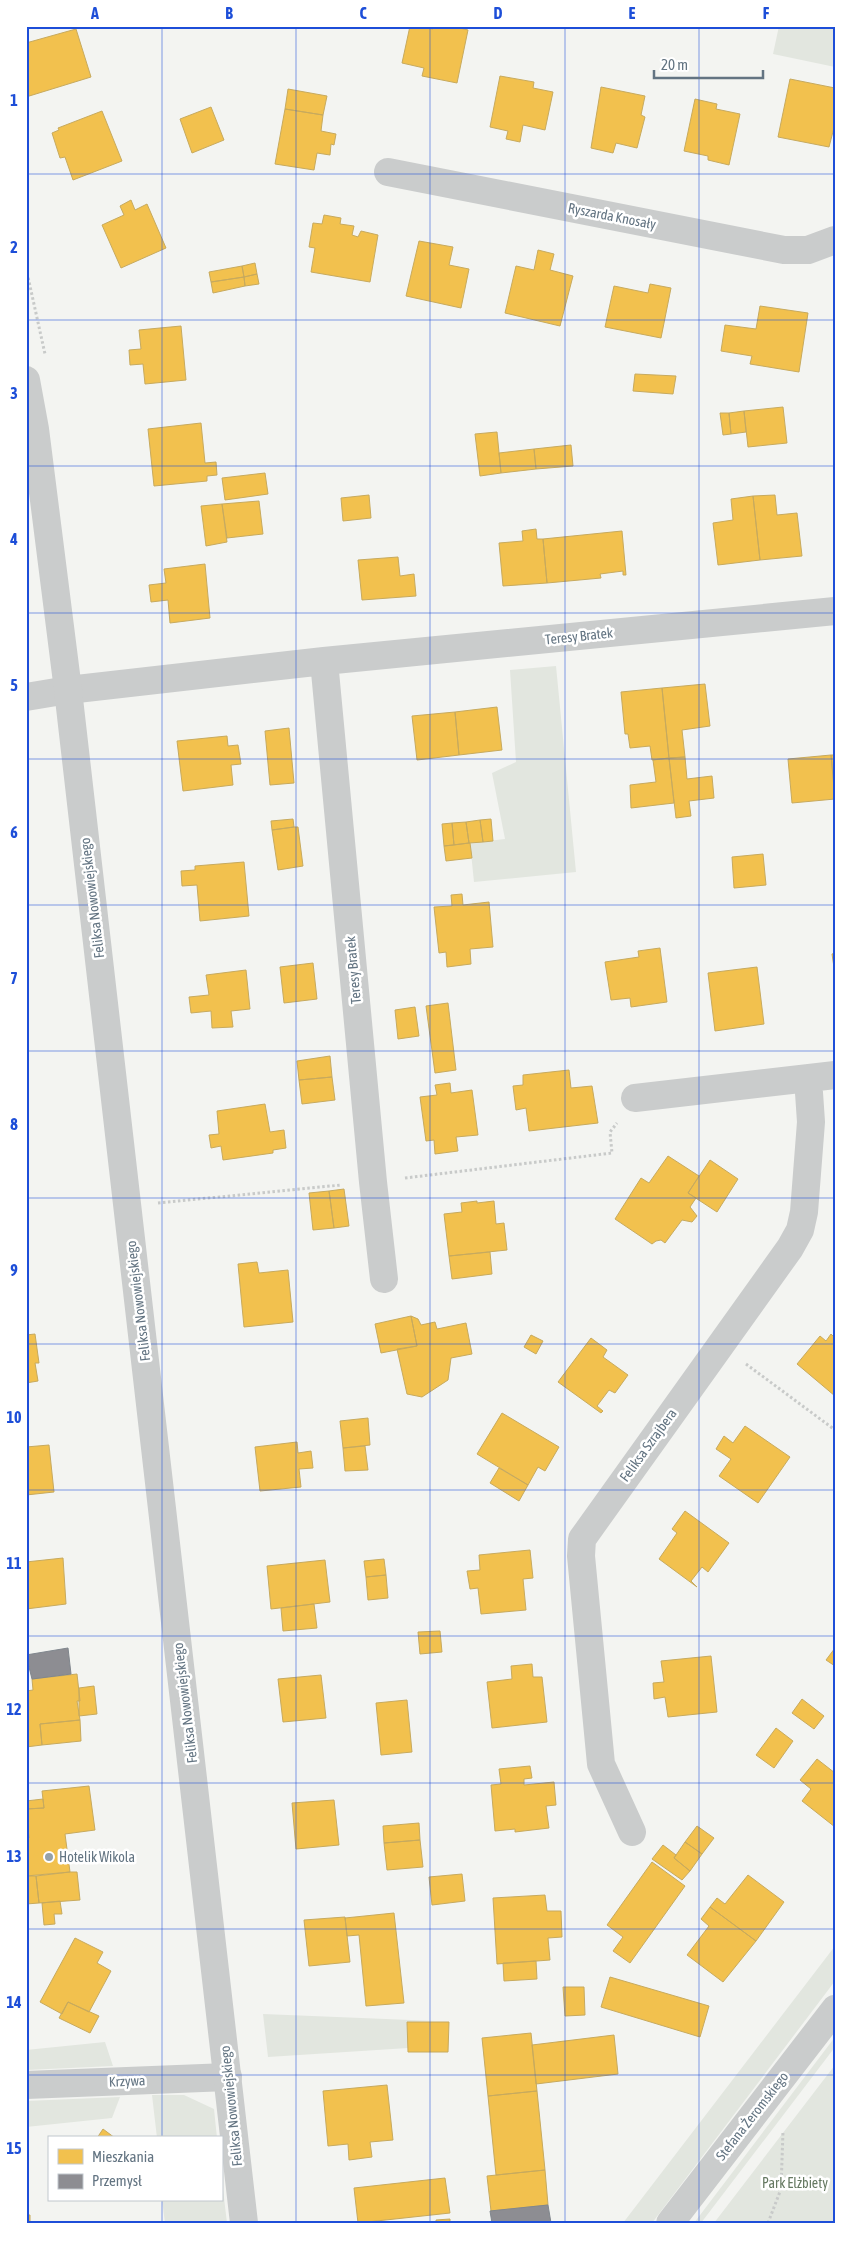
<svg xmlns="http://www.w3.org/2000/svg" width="861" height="2249" font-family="'Asap Condensed',sans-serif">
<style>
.green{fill:#e2e6df}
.homes{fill:#f2c14e;stroke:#c7aa5e}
.industry{fill:#8d8d92;stroke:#80868d}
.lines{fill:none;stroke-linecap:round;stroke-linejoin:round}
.path{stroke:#c8cac9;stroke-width:3;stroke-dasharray:2.5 2.5;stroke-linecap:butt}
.minor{stroke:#cacccc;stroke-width:28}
.tertiary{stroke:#cacccc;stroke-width:28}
.grid{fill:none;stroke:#1d4ed8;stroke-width:1;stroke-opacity:0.55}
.poi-dot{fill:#95a1a9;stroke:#fff;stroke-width:2}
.labels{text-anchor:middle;stroke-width:5;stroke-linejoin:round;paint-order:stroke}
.street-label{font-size:14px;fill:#637482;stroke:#fff}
.poi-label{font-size:14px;fill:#637482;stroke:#fff;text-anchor:start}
.park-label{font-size:14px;fill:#667962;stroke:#fff}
.neatline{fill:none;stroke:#1d4ed8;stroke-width:2}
.grid-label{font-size:16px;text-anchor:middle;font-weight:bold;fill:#1d4ed8}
</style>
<rect width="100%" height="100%" fill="#f3f4f1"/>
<path class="green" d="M779 26H835V67L773 54Z
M556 666 576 872 474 882 470 843 505 839 492 773 516 762 510 670Z
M835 1946V1981L652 2223H623Z
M263 2014 435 2021 407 2022 408 2048 268 2057Z
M835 2037V2047L701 2223H694Z
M105 2042 113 2066 26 2070V2050Z
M835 2065V2223H714Z
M184 2095 214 2109 217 2138H157L152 2095Z
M120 2097 112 2118 26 2127V2101Z
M221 2173 227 2223H165L162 2200H221Z"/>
<path class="homes" d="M410 26 433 29 434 26H452L468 30 457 83 422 76 424 68 402 63Z
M76 29 91 77 26 97V61L28 60 26 43Z
M500 76 534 82 533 88 553 92 545 130 523 125 520 142 506 139 508 131 490 127Z
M790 79 835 88V124L829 147 778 137Z
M601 87 645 96 641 115 645 117 637 148 616 143 613 153 591 148Z
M288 89 327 96 323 115 285 109Z
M695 99 717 104 716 109 740 114 729 165 708 160V156L684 151Z
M211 107 224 140 192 153 180 119Z
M285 109 323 115 321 131 336 134 334 145 331 144 330 155 317 153 314 170 275 164Z
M102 111 122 161 73 180 65 157 60 158 52 133 59 130 58 128Z
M131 200 135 210 147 204 166 248 121 268 102 225 124 215 120 206Z
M324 215 341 218 340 224 354 226 352 235 358 237 361 231 378 235 370 282 311 272 315 248 309 247 313 223 322 224Z
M419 241 453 247 449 265 469 269 461 308 406 296Z
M538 250 554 254 550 270 573 276 560 326 505 313 516 266 534 270Z
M255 263 257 274 244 277 242 266Z
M242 266 244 277 211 282 209 272Z
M257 274 259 284 245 286 244 277Z
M244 277 245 286 213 293 211 282Z
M650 284 671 288 661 338 605 327 614 286 648 293Z
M760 306 808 313 799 372 750 364 752 356 721 351 725 325 756 329Z
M181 326 186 380 145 384 143 364 130 365 129 350 141 349 139 330Z
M635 374 676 376 673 394 633 391Z
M783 407 787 443 748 447 744 411Z
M744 411 746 432 731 434 729 413Z
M720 413H729L731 434 723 435Z
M201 423 205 463 216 462 217 475 207 476V481L154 486 148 429Z
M497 432 501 473 480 476 475 434Z
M571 445 573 466 536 469 534 449Z
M534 449 536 469 501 473 499 453Z
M265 473 268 494 225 500 222 478Z
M369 495 371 518 343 521 341 498Z
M775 495 777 515 797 513 802 556 760 560 753 496Z
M753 496 760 560 718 565 713 523 733 520 731 499Z
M259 501 263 534 227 538 222 504Z
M222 504 227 542 206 546 201 506Z
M536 529 537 539H543L547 583 503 586 499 543 523 541 522 531Z
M622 531 626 575H623V571L600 574 601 578 547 583 543 539Z
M398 557 400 576 414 574 416 596 362 600 358 560Z
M205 564 210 618 170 623 168 600 151 602 149 585 166 583 164 569Z
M705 684 710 726 682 730 685 757 669 758 662 688Z
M662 688 669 758 652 760 650 746 630 748 628 734H625L621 692Z
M497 707 502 750 459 755 455 712Z
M455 712 459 755 417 760 412 716Z
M289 728 294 783 270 785 265 731Z
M227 736 228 746 238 745 241 764 231 765 233 785 183 791 177 741Z
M831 755H835V794Z
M831 755 835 799 792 803 788 759Z
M685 757 687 779 712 776 714 798 689 801 691 816 676 818 669 758Z
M669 758 674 803 631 808 630 785 656 782 653 760Z
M293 819 294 827 272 830 271 821Z
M491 819 493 841 483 842 480 820Z
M480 820 483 842 469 843 466 822Z
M466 822 469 843 454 845 452 823Z
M452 823 454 845 444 846 442 824Z
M294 827H298L303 866 278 870 272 830Z
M469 843H470L472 858 446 861 444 846Z
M763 854 766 885 734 888 732 857Z
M244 862 249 916 200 921 197 885 182 886 181 871 195 870V866Z
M462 894 463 905 489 902 493 947 470 949 471 964 447 967 446 952 439 953 434 907 452 906 451 895Z
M660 948 667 1002 631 1007 630 998 611 1000 605 962 639 957 638 951Z
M835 953V974L832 954Z
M313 963 317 999 284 1003 280 967Z
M757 967 764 1024 715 1031 708 973Z
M246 970 250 1009 231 1011 233 1027 212 1028 211 1011 191 1013 189 997 209 995 206 975Z
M448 1003 456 1070 435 1073 426 1006Z
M415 1007 419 1036 398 1039 395 1010Z
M330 1056 332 1077 299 1080 297 1061Z
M569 1070 571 1088 592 1086 598 1123 529 1131 526 1108 516 1110 513 1086 523 1085V1075Z
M332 1077 335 1100 302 1104 299 1080Z
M450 1083 451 1093 472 1090 478 1135 456 1137 458 1151 435 1154 434 1140 426 1141 420 1097 437 1095 435 1085Z
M265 1104 270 1132 284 1130 286 1148 273 1150V1153L223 1160 221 1146 211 1148 209 1135 219 1134 217 1111Z
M668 1156 699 1176 688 1193 696 1198 690 1207 697 1216 692 1222 682 1220 665 1243 661 1240 656 1241 652 1244 615 1219 641 1178 649 1183Z
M710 1160 738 1179 717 1212 688 1193Z
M344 1189 349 1226 334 1228 329 1191Z
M329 1191 334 1228 313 1230 309 1193Z
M477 1201V1203L494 1201 496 1224 504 1223 507 1250 449 1256 444 1214 462 1212 461 1203Z
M490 1252 492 1274 452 1279 449 1256Z
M257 1262 259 1273 288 1270 293 1322 244 1327 238 1264Z
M411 1316 417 1346 381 1353 375 1324Z
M411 1316 418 1319 421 1325 435 1322 437 1329 466 1323 472 1354 451 1358 448 1380 422 1397 407 1394 397 1349 417 1346Z
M35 1334 39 1363H35L38 1381 26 1383V1335Z
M831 1334 835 1338V1396L797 1364 820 1336 826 1341Z
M531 1335 543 1341 536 1354 524 1347Z
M591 1338 607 1350 603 1357 628 1375 615 1393 609 1390 597 1406 603 1411 601 1413 558 1382Z
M502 1413 559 1447 545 1471 538 1467 528 1485 477 1454Z
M368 1418 370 1445 343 1448 340 1421Z
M745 1426 790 1457 758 1503 719 1476 731 1459 716 1449 724 1436 733 1443Z
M297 1442 298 1453 311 1451 313 1468 299 1469 301 1487 260 1491 255 1447Z
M49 1445 54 1492 26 1495V1447Z
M365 1446 368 1470 345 1471 343 1448Z
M499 1468 528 1485 519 1501 490 1483Z
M685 1511 729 1543 708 1572 702 1567 691 1581 697 1587 659 1559 677 1533 672 1529Z
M530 1550 533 1578 523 1579 526 1610 481 1614 478 1588 470 1589 467 1571 480 1570 479 1555Z
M63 1558 66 1604 26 1609V1562Z
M384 1559 386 1575 366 1577 364 1561Z
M325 1560 330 1602 271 1609 267 1566Z
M386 1575 388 1598 368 1600 366 1577Z
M314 1604 317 1628 283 1631 281 1608Z
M440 1631 442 1652 420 1654 418 1632Z
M835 1648V1666L826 1660Z
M711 1656 717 1712 668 1717 665 1697 654 1699 653 1683 664 1682 661 1661Z
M532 1664 533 1677H542L547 1722 492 1728 487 1682 512 1679 511 1666Z
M77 1674 80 1701H77L80 1720 40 1724 42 1745 26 1747V1691L33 1690 32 1679Z
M321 1675 326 1718 283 1722 278 1679Z
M94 1686 97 1714 79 1716V1688Z
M802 1699 824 1716 814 1729 792 1713Z
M407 1700 412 1752 381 1755 376 1703Z
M80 1720 81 1741 42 1745 40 1724Z
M776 1728 793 1741 774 1768 756 1755Z
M817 1759 835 1773V1827L802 1801 811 1789 800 1780Z
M530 1766 532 1778 524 1779V1785L554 1782 556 1805 546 1806 549 1828 515 1832V1829L495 1831 491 1785 501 1784 499 1769Z
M89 1786 95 1830 65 1834 70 1872 26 1876V1838H29L26 1809 44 1808 42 1791Z
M43 1799 44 1808 26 1809V1801Z
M334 1800 339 1845 296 1849 292 1803Z
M419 1823 420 1840 384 1843 383 1826Z
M697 1826 714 1838 702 1854 685 1842Z
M420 1840 423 1867 387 1870 384 1843Z
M685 1842 702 1854 690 1871 674 1858Z
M663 1845 676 1855 674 1858 690 1871 682 1880 652 1859Z
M652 1862 685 1886 630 1963 613 1951 623 1937 607 1925Z
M70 1872H77L80 1900 39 1903 36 1876Z
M462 1874 465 1901 432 1905 429 1877Z
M748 1875 784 1902 756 1941 710 1907 717 1898 725 1904Z
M26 1876H36L39 1903 26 1904Z
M545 1895 547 1911H561L562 1937 548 1938 550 1960 497 1964 493 1898Z
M60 1901 62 1914H54L55 1924 44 1925 42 1903Z
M710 1907 756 1941 723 1982 687 1955 709 1926 701 1919Z
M394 1913 404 2003 366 2006 359 1935 347 1936 345 1918Z
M345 1917 350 1962 309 1966 304 1920Z
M75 1938 103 1952 97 1963 111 1971 89 2012 68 2002 62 2014 40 2002Z
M536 1961 537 1979 504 1981 503 1963Z
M610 1977 709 2006 700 2037 601 2007Z
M563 1987H584L585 2015 565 2016Z
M68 2002 99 2016 90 2033 59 2018Z
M407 2022H449L448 2052H408Z
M531 2033 537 2091 488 2096 482 2038Z
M614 2035 618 2074 536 2084 532 2045Z
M387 2085 393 2140 370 2142 372 2157 349 2160 348 2144 328 2146 323 2091Z
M537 2091 545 2170 496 2175 488 2096Z
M103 2129 115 2138H97Z
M545 2170 548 2205 491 2211 487 2176Z
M445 2178 450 2213 358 2223 354 2188Z
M26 2215H30V2223H26Z
M450 2219V2223H436V2220Z"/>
<path class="industry" d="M68 1648 71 1674 32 1679 26 1655Z
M548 2205 551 2223H492L490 2211Z"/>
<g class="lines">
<path class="path" d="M26 268 45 354
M405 1178 612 1153 610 1132 617 1123
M158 1203 341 1185
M746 1364 835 1430
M768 2223 781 2189 783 2131"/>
<path class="minor" d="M388 172 784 250H808L835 240
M324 661 373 1182 384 1279
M26 697 68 690 324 661 835 611
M635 1098 835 1075
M632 1832 601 1764 581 1556 582 1539 790 1248 800 1230 804 1212 811 1122 808 1078
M26 2085 228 2077
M670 2223 835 2009"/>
<path class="tertiary" d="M26 380 35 429 68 690 244 2223"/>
</g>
<path class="grid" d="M162 26V2138M296 26V2223M430 26V2223M565 26V2223M699 26V2223M26 174H835M26 320H835M26 466H835M26 613H835M26 759H835M26 905H835M26 1051H835M26 1198H835M26 1344H835M26 1490H835M26 1636H835M26 1783H835M26 1929H835M26 2075H835M162 2200V2223"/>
<circle class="poi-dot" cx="49" cy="1857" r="5"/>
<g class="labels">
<g class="street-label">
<text transform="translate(612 216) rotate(11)" y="5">Ryszarda Knosały</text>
<text transform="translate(579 636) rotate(-6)" y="5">Teresy Bratek</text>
<text transform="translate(92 898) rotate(-97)" y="5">Feliksa Nowowiejskiego</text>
<text transform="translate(353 970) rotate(-95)" y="5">Teresy Bratek</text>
<text transform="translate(138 1301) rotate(-97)" y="5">Feliksa Nowowiejskiego</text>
<text transform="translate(648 1445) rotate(-54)" y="5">Feliksa Szrajbera</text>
<text transform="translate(185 1703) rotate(-97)" y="5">Feliksa Nowowiejskiego</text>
<text transform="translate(127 2081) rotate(-2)" y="5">Krzywa</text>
<text transform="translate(231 2106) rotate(-96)" y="5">Feliksa Nowowiejskiego</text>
<text transform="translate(752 2116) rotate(-52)" y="5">Stefana Żeromskiego</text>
</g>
<g class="poi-label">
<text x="59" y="1862">Hotelik Wikola</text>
</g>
<g class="park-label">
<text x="795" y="2188">Park Elżbiety</text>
</g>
</g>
<rect width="861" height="2249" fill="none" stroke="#ffffff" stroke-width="55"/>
<rect x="48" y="2136" width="175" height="65" fill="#ffffff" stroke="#c1c7cd"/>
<rect x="58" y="2149" width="25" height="15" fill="#f2c14e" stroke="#c1c7cd"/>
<text x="92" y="2162" font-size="15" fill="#637482">Mieszkania</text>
<rect x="58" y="2174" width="25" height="15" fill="#8d8d92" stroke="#c1c7cd"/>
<text x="92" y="2186" font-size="15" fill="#637482">Przemysł</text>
<path d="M654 70v8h109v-8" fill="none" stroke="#637482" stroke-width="2.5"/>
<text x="661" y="70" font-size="15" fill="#637482" stroke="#ffffff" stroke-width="4" paint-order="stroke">20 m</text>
<rect x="28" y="28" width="806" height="2194" class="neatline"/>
<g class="grid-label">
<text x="95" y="19">A</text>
<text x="229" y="19">B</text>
<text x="363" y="19">C</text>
<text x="498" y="19">D</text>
<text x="632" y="19">E</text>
<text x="766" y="19">F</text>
<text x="14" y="106">1</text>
<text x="14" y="253">2</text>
<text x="14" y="399">3</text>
<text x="14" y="545">4</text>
<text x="14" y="691">5</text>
<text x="14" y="838">6</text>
<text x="14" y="984">7</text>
<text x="14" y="1130">8</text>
<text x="14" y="1276">9</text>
<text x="14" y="1423">10</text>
<text x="14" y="1569">11</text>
<text x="14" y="1715">12</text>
<text x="14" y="1862">13</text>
<text x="14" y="2008">14</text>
<text x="14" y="2154">15</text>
</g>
</svg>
